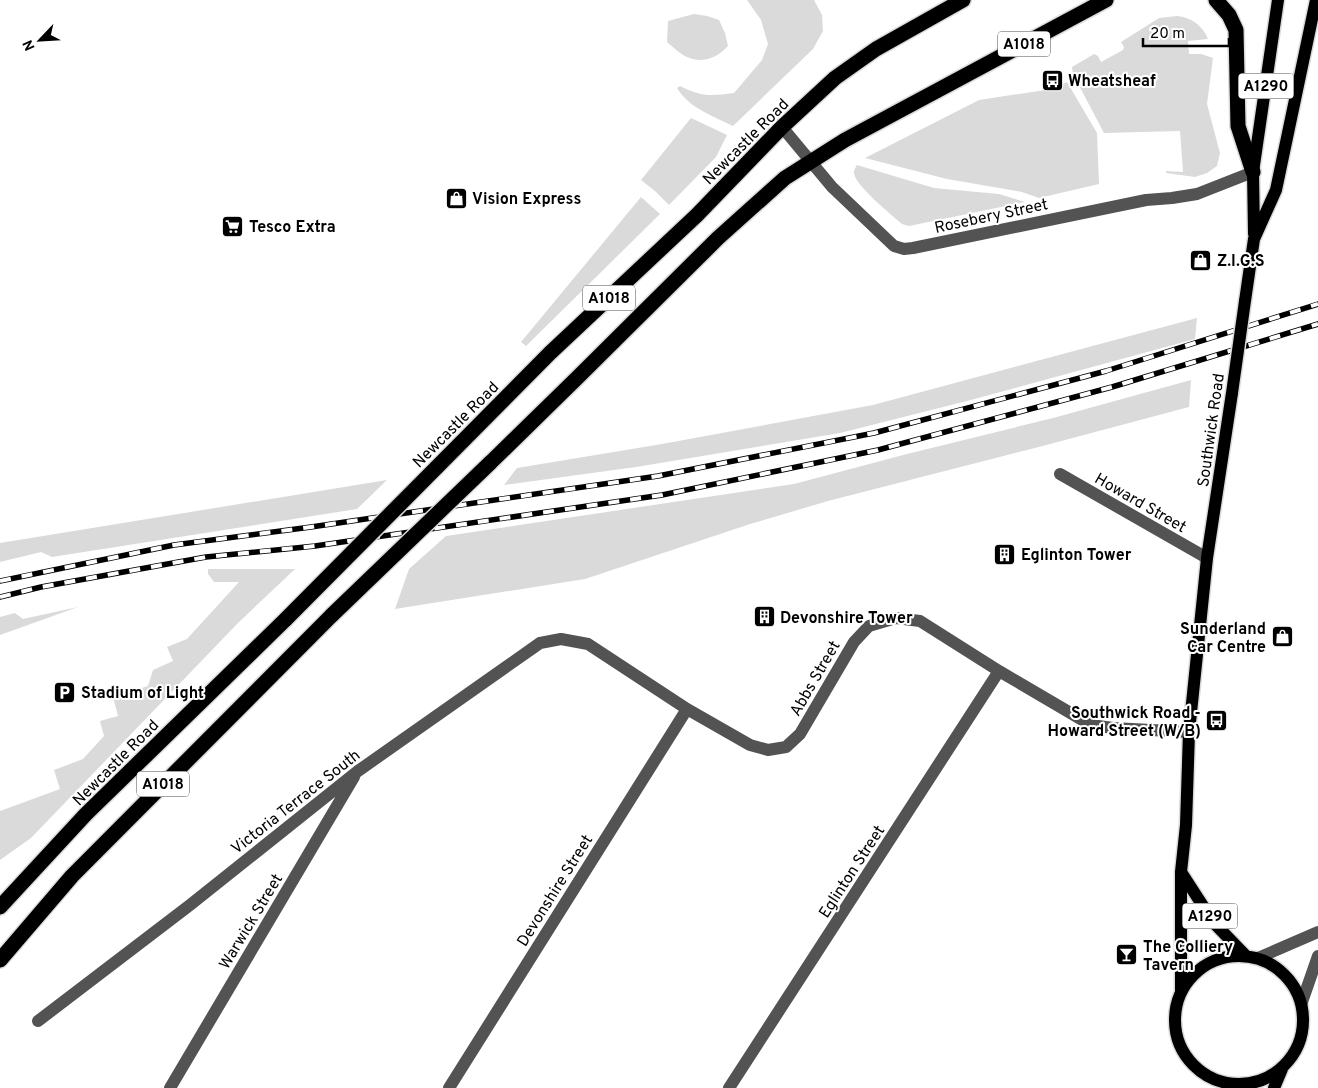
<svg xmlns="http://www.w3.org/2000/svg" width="1318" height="1088" font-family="Overpass,sans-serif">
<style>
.green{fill:#dadada}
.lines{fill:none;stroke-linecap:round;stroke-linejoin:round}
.major-casing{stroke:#dbdbdb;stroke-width:15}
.highway-casing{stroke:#dbdbdb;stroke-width:18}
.minor{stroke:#535353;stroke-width:12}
.major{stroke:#000;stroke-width:12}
.highway{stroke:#000;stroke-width:15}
.rail-casing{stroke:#000;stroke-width:5.5}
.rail{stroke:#fff;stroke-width:4;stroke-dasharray:11;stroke-linecap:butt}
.major-bridge-casing{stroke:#dbdbdb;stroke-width:15;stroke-linecap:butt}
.highway-bridge-casing{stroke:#dbdbdb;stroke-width:18;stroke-linecap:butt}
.major-bridge{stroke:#000;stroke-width:12}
.highway-bridge{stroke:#000;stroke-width:15}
.labels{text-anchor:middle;stroke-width:4;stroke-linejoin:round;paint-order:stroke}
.shield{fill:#fff;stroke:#4c4c4c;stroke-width:1}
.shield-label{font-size:15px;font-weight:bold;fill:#000}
.poi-label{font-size:16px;font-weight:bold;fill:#000;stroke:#fff;text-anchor:start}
.street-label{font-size:16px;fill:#000;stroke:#fff}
</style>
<rect width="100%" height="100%" fill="#fff"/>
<path class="green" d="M747 0H814L822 15 823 31 813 49 733 126C713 116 689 108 677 88L680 86C701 97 711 96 734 93L762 60 768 44 761 20Z
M694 14 707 16 719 20 725 33 728 46C717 58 702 64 687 57 680 54 673 47 667 42L668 21Z
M1177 16C1191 17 1203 26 1208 39L1188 41 1189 54H1201L1213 58 1207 104 1220 153 1217 166 1207 173 1195 177 1166 173V171L1183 172 1180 131 1104 133 1073 74 1072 67 1094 54 1098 56 1101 62 1123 50 1124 47 1121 42 1159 18Z
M1067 82 1097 133 1099 184 1039 198 1022 192 947 179 865 158 979 100 1052 89Z
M691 118 727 135 716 157 669 205 655 191 641 180Z
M857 165 934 188 999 194 1025 202 909 226 902 224C893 216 853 184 854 172 854 169 856 167 857 165Z
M641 197 660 214 526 346 521 342Z
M1197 318 1195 339 967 401 840 433 636 467 504 485 517 468 662 444 873 405Z
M1191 380 1189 407 1035 448 828 501 747 525 585 579 395 609 409 569 446 536 794 484 907 454 1053 418Z
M387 480 357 509 52 557 41 552 0 562V543Z
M208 569H295L238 623 31 838 0 860V811L60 789 54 770 83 759 104 736 100 721 118 716 113 697 148 686 153 670 173 661 167 647 187 639 239 582H214L208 574Z
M78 607 0 635V617L15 613 23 619Z"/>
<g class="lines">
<defs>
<path id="major" d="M1254 234 1253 172 1278 0
M1245 301 1254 239 1276 190 1316 0
M1181 872 1214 923 1245 955
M1175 1020a64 64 0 1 1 128 0a64 64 0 1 1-128 0Z
M1181 992V872L1186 825 1189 732 1207 558 1232 393
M1274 1088 1282 1069"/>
<path id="highway" d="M1216 0 1229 15 1236 30 1238 126 1253 172
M490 463 577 378 718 238 785 178 845 140 1106 0
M436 468 550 353 697 215 782 127 835 78 876 49 963 0
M0 907 86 814 286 619
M0 960 72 876 332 615"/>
</defs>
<use href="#major" class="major-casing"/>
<use href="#highway" class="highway-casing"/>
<path class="minor" d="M782 127 832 187 894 246 904 249 913 248 1146 200 1172 198 1197 194 1253 172
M1060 474 1207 558
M1258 958 1318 932
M1302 1002 1318 956
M38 1021 190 905 358 771 540 643 561 639 588 644 687 709 750 745 768 750 786 747 800 734 854 642 869 626 896 618 920 621 999 671 1091 725 1113 728 1189 732
M170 1088 354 777
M449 1088 687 709
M729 1088 999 671"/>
<use href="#major" class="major"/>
<use href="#highway" class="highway"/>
<defs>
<path id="rail" d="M0 581 174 545 311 527 658 476 874 433 1106 371 1318 304
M0 597 41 587 206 557 315 546 662 495 878 450 1112 387 1318 324"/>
</defs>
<use href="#rail" class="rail-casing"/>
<use href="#rail" class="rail"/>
<defs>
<path id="major-bridge" d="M1232 393 1245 301"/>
<path id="highway-bridge" d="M332 615 490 463
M286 619 436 468"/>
</defs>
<use href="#major-bridge" class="major-bridge-casing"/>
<use href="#highway-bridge" class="highway-bridge-casing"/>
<use href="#major-bridge" class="major-bridge"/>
<use href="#highway-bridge" class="highway-bridge"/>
</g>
<defs>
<symbol id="bus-square" viewBox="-11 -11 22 22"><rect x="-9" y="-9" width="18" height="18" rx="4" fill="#000" stroke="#fff"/><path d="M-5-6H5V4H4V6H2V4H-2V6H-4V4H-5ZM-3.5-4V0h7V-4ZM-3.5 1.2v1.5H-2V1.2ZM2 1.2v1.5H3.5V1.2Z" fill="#fff"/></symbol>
<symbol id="shop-square" viewBox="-11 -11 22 22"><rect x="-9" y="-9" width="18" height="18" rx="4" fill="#000" stroke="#fff"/><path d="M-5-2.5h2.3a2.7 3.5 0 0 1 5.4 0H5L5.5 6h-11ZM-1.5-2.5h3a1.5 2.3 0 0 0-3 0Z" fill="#fff"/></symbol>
<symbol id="supermarket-square" viewBox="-11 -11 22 22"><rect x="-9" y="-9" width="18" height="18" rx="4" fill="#000" stroke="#fff"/><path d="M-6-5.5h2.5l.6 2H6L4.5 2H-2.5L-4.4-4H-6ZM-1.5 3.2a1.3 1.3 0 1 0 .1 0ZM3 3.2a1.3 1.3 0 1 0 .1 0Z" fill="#fff"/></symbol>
<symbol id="building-square" viewBox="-11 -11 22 22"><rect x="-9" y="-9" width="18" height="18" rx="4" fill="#000" stroke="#fff"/><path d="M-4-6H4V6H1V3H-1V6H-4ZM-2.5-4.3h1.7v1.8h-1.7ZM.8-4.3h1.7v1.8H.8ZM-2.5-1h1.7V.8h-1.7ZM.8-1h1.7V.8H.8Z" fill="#fff"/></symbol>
<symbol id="parking-square" viewBox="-11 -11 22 22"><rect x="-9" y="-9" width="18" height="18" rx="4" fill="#000" stroke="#fff"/><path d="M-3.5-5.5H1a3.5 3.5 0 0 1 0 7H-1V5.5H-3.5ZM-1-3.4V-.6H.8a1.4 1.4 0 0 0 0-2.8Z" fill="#fff"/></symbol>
<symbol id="bar-square" viewBox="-11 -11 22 22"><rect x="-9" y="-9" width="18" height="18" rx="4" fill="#000" stroke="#fff"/><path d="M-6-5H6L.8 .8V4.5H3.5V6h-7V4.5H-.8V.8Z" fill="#fff"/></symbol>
</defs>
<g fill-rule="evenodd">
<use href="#bus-square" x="1040" y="68" width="25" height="25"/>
<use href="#shop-square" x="444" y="186" width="25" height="25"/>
<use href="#supermarket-square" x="220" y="214" width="25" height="25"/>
<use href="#shop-square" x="1188" y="248" width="25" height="25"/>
<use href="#building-square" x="992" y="542" width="25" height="25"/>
<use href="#building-square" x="752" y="604" width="25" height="25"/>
<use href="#shop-square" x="1270" y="624" width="25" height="25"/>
<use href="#parking-square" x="52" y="680" width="25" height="25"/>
<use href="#bus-square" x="1204" y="708" width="25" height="25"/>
<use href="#bar-square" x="1114" y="942" width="25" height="25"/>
</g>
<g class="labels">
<g class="shield">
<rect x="998" y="31.5" width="52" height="25" rx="4"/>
<rect x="1238.5" y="73.5" width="55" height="25" rx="4"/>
<rect x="583" y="285.5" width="52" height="25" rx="4"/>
<rect x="137" y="771.5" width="52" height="25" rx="4"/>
<rect x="1182.5" y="903.5" width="55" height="25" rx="4"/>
</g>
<g class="shield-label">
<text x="1024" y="49">A1018</text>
<text x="1266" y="91">A1290</text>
<text x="609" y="303">A1018</text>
<text x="163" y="789">A1018</text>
<text x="1210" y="921">A1290</text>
</g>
<g class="poi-label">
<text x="1068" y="86">Wheatsheaf</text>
<text x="472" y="204">Vision Express</text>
<text x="249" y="232">Tesco Extra</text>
<text x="1217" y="266">Z.I.G.S</text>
<text x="1021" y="560">Eglinton Tower</text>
<text x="780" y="623">Devonshire Tower</text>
<text x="1266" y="634" text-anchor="end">Sunderland<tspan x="1266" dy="18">Car Centre</tspan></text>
<text x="81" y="698">Stadium of Light</text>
<text x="1201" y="718" text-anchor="end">Southwick Road -<tspan x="1201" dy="18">Howard Street (W/B)</tspan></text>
<text x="1143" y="952">The Colliery<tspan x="1143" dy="18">Tavern</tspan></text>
</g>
<g class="street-label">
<text transform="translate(745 141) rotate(-45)" y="6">Newcastle Road</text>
<text transform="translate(991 215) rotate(-12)" y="6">Rosebery Street</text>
<text transform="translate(455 424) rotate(-45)" y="6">Newcastle Road</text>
<text transform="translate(1210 430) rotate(-82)" y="6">Southwick Road</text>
<text transform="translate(1141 502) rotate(30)" y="6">Howard Street</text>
<text transform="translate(814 678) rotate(-60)" y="6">Abbs Street</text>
<text transform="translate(115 762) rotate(-45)" y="6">Newcastle Road</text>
<text transform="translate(295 801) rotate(-38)" y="6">Victoria Terrace South</text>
<text transform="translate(851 871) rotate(-57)" y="6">Eglinton Street</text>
<text transform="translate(554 890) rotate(-58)" y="6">Devonshire Street</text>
<text transform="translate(250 921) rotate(-59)" y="6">Warwick Street</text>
</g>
</g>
<g transform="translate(40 40) rotate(245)" stroke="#ffffff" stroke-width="4" paint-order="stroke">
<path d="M0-4L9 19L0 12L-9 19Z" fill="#000000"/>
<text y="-8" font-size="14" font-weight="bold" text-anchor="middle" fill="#000000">N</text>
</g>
<path d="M1143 38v8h86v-8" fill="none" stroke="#000000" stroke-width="2.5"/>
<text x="1150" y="38" font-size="15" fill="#000000" stroke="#ffffff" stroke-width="4" paint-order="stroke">20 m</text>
</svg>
